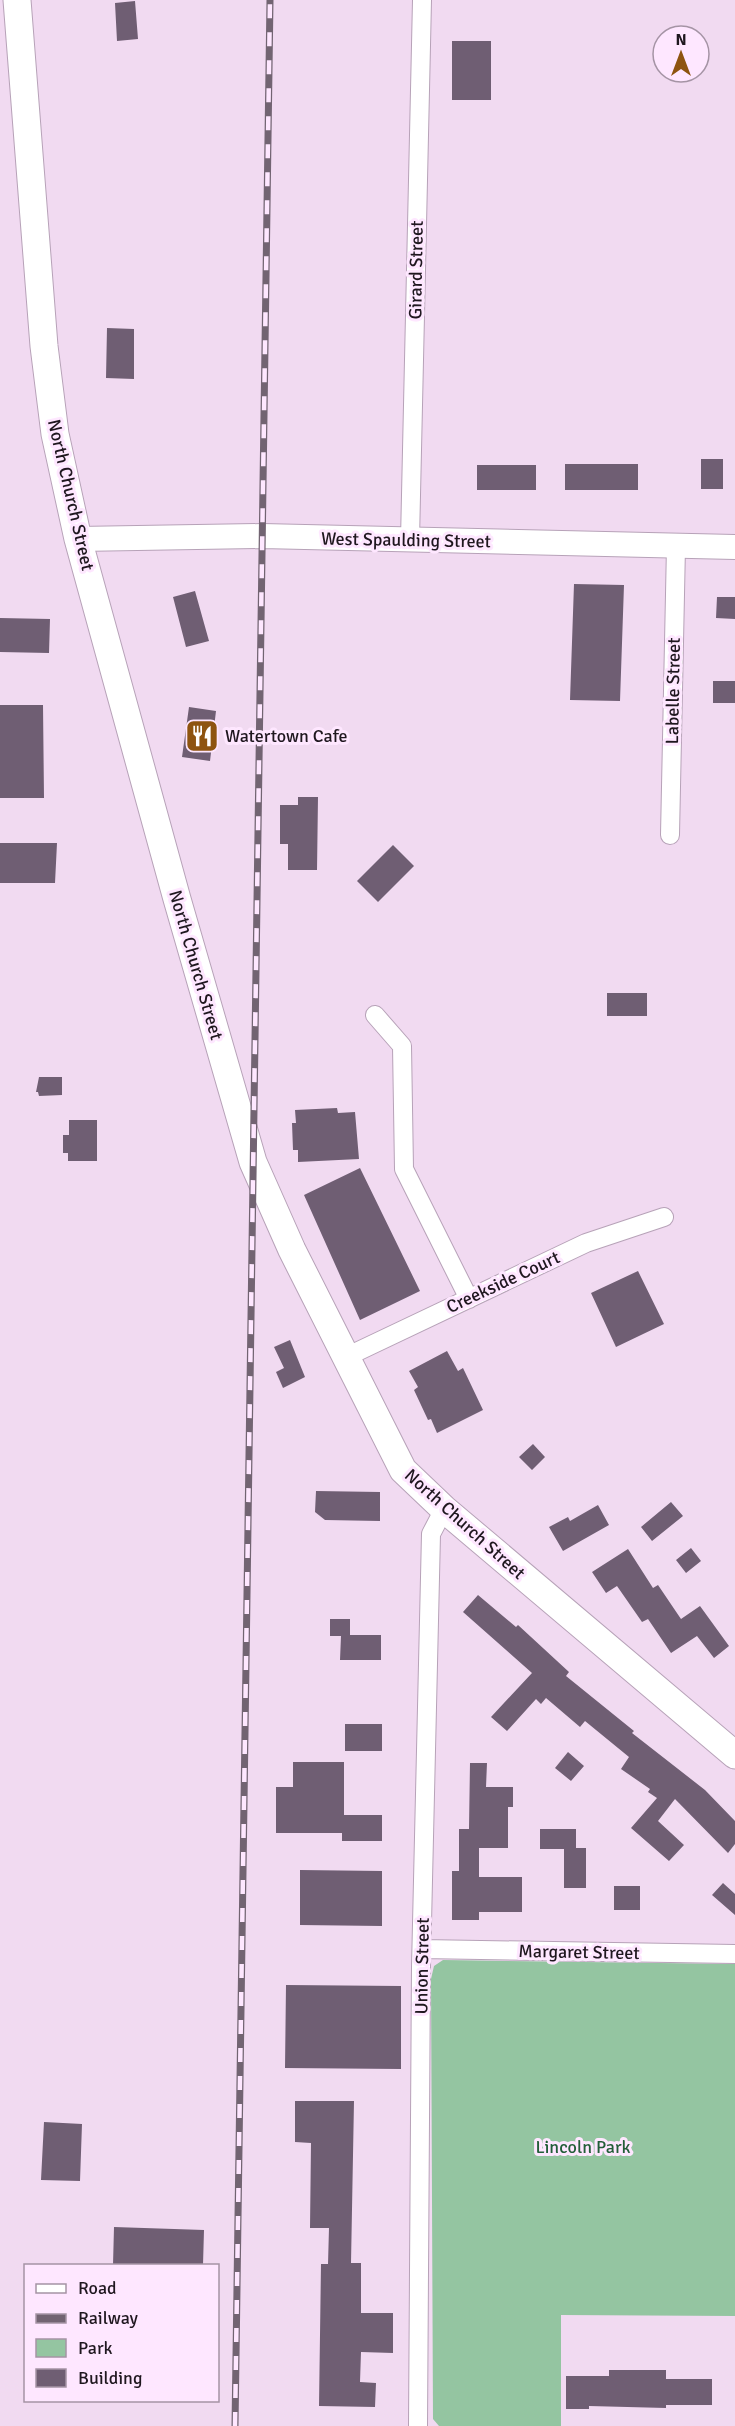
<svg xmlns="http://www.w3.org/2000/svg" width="735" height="2426" font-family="Signika,sans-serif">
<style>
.green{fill:#94c5a1}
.building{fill:#6f5e73}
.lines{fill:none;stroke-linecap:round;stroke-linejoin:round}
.minor-casing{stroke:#b7a2b8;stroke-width:20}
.tertiary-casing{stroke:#b7a2b8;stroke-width:26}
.secondary-casing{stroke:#b7a2b8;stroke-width:29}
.minor{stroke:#fff;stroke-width:18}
.tertiary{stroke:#fff;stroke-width:24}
.secondary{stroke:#fff;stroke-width:27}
.rail-casing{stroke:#726472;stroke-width:7}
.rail{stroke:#fee7ff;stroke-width:4.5;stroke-dasharray:14;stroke-linecap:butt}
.labels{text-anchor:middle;stroke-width:6;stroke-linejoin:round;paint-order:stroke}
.street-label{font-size:18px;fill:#1f171f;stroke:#fee7ff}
.poi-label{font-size:18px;fill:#1f171f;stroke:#fee7ff;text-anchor:start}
.park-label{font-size:18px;fill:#225e38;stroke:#fee7ff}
</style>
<rect width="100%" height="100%" fill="#f1daf1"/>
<path class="green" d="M443 1960 735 1964V2316L561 2315V2426H439L433 2419 431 1979 434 1966Z"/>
<path class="building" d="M135 1 138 39 117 41 115 3Z
M452 41H491V100H452Z
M107 328 134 329V379L106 378Z
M701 459H723V489H701Z
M565 464H638V490H565Z
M477 465H536V490H477Z
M574 584 624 585 620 701 570 700Z
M195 591 209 641 186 647 173 597Z
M717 597H735V619L716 618Z
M0 618 50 619 49 653 0 652Z
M713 681H735V703H713Z
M0 705H43L44 798H0Z
M189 707 216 711 210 761 182 757Z
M298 797H318L317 870H288V844H280V805H298Z
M0 843H57L55 883H0Z
M393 845 414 866 378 902 357 881Z
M607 993H647V1016H607Z
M39 1077H62V1095L39 1096 38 1092H36Z
M337 1108 338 1113 355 1112 359 1159 298 1162V1150H293L292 1123H296L295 1110Z
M69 1120H97V1161H68V1153H63V1135H69Z
M360 1168 420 1291 360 1320 304 1195Z
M638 1271 664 1324 616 1347 591 1293Z
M290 1340 305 1377 283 1388 276 1372 284 1368 274 1347Z
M447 1351 458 1371 463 1368 483 1410 437 1433 431 1419 428 1420 414 1390 418 1387 409 1371Z
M533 1444 545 1457 532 1470 519 1457Z
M316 1491 380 1492V1521L325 1520 315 1512Z
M671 1502 683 1516 652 1541 641 1527Z
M598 1505 609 1525 563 1551 549 1527 568 1517 570 1521Z
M691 1548 701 1561 686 1573 676 1560Z
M628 1549 653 1588 658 1585 681 1619 700 1606 729 1646 714 1658 697 1636 671 1653 648 1619 642 1622 617 1586 606 1593 592 1572Z
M478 1595 516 1627 518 1625 569 1672 566 1676 634 1731 632 1733 705 1790 735 1821V1844L728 1853 675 1799 658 1821 684 1845 669 1861 631 1828 657 1798 648 1792 650 1789 621 1769 629 1757 585 1721 580 1727 546 1698 541 1704 536 1699 507 1731 491 1717 532 1673 463 1612Z
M330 1619H350V1635H381V1660H340L341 1636H330Z
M345 1724H382V1751H345Z
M568 1752 584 1766 571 1781 555 1768Z
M293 1762H344V1815H382V1841H342V1833H276V1787H293Z
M470 1763H487L486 1787H513V1807H508V1848H479V1877H522V1912H479V1920H452V1871H459V1829H469Z
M540 1829H576V1848H586V1888H564V1849H540Z
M300 1870 382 1871V1926L300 1925Z
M723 1883 735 1894V1915L712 1895Z
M614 1886H640V1910H614Z
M286 1985 401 1986V2069L285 2068Z
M295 2101H354L351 2263H361V2313H393V2353L361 2352 360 2382 376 2383 375 2407 319 2406 321 2264H328L329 2228H310L311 2143 295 2142Z
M44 2122 82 2124 80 2181 41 2180Z
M114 2227 204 2230 203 2265H113Z
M609 2370H666V2379H712V2405H666V2408L589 2406V2409H566V2376H609Z"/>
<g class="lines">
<defs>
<path id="minor" d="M410 540 422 0
M670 835 676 546
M375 1015 402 1046 404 1169 469 1299
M346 1357 586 1243 664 1217
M422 1949 735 1954
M418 2426 421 1967 431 1534 444 1509"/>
<path id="tertiary" d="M78 539 262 536 735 547"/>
<path id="secondary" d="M17 0 44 346 55 434 78 539 177 899 253 1162 292 1250 403 1470 444 1509 735 1755"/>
</defs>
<use href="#minor" class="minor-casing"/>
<use href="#tertiary" class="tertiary-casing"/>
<use href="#secondary" class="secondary-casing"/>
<use href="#minor" class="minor"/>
<use href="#tertiary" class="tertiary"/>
<use href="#secondary" class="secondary"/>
<defs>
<path id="rail" d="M235 2426 270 0"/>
</defs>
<use href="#rail" class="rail-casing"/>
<use href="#rail" class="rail"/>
</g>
<defs>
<symbol id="restaurant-square" viewBox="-11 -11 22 22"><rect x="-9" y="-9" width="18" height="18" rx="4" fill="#8e5410" stroke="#fee7ff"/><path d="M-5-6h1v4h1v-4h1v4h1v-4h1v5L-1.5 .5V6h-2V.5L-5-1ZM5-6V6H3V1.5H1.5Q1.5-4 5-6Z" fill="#fff"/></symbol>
</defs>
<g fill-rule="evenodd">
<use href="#restaurant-square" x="183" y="717" width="38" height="38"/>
</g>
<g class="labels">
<g class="street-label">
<text transform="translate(416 270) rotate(-89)" y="6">Girard Street</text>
<text transform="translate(71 495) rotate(77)" y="6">North Church Street</text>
<text transform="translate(406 540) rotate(1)" y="6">West Spaulding Street</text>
<text transform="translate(673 691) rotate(-89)" y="6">Labelle Street</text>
<text transform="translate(196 965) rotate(74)" y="6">North Church Street</text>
<text transform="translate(503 1282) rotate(-25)" y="6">Creekside Court</text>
<text transform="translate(465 1524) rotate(42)" y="6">North Church Street</text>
<text transform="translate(579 1952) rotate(1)" y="6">Margaret Street</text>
<text transform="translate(422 1966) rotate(-89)" y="6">Union Street</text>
</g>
<g class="poi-label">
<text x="225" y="742">Watertown Cafe</text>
</g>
<g class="park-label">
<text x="583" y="2153">Lincoln Park</text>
</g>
</g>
<rect x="24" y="2264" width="195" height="138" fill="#fee7ff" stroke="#a594a5" stroke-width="1.5"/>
<rect x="36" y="2284" width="30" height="9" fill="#ffffff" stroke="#a594a5" stroke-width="1.5"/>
<text x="78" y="2294" font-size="18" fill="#1f171f">Road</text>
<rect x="36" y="2314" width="30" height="9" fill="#726472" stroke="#a594a5" stroke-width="1.5"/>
<text x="78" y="2324" font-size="18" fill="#1f171f">Railway</text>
<rect x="36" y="2339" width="30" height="18" fill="#94c5a1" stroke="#a594a5" stroke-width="1.5"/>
<text x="78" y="2354" font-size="18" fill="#1f171f">Park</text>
<rect x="36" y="2369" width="30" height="18" fill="#6f5e73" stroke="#a594a5" stroke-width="1.5"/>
<text x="78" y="2384" font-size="18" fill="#1f171f">Building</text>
<g transform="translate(681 54)"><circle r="28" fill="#fee7ff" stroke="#a594a5" stroke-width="1.5"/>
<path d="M0-4.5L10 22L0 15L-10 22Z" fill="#8e5410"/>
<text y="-9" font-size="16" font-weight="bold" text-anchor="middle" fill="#1f171f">N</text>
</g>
</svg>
